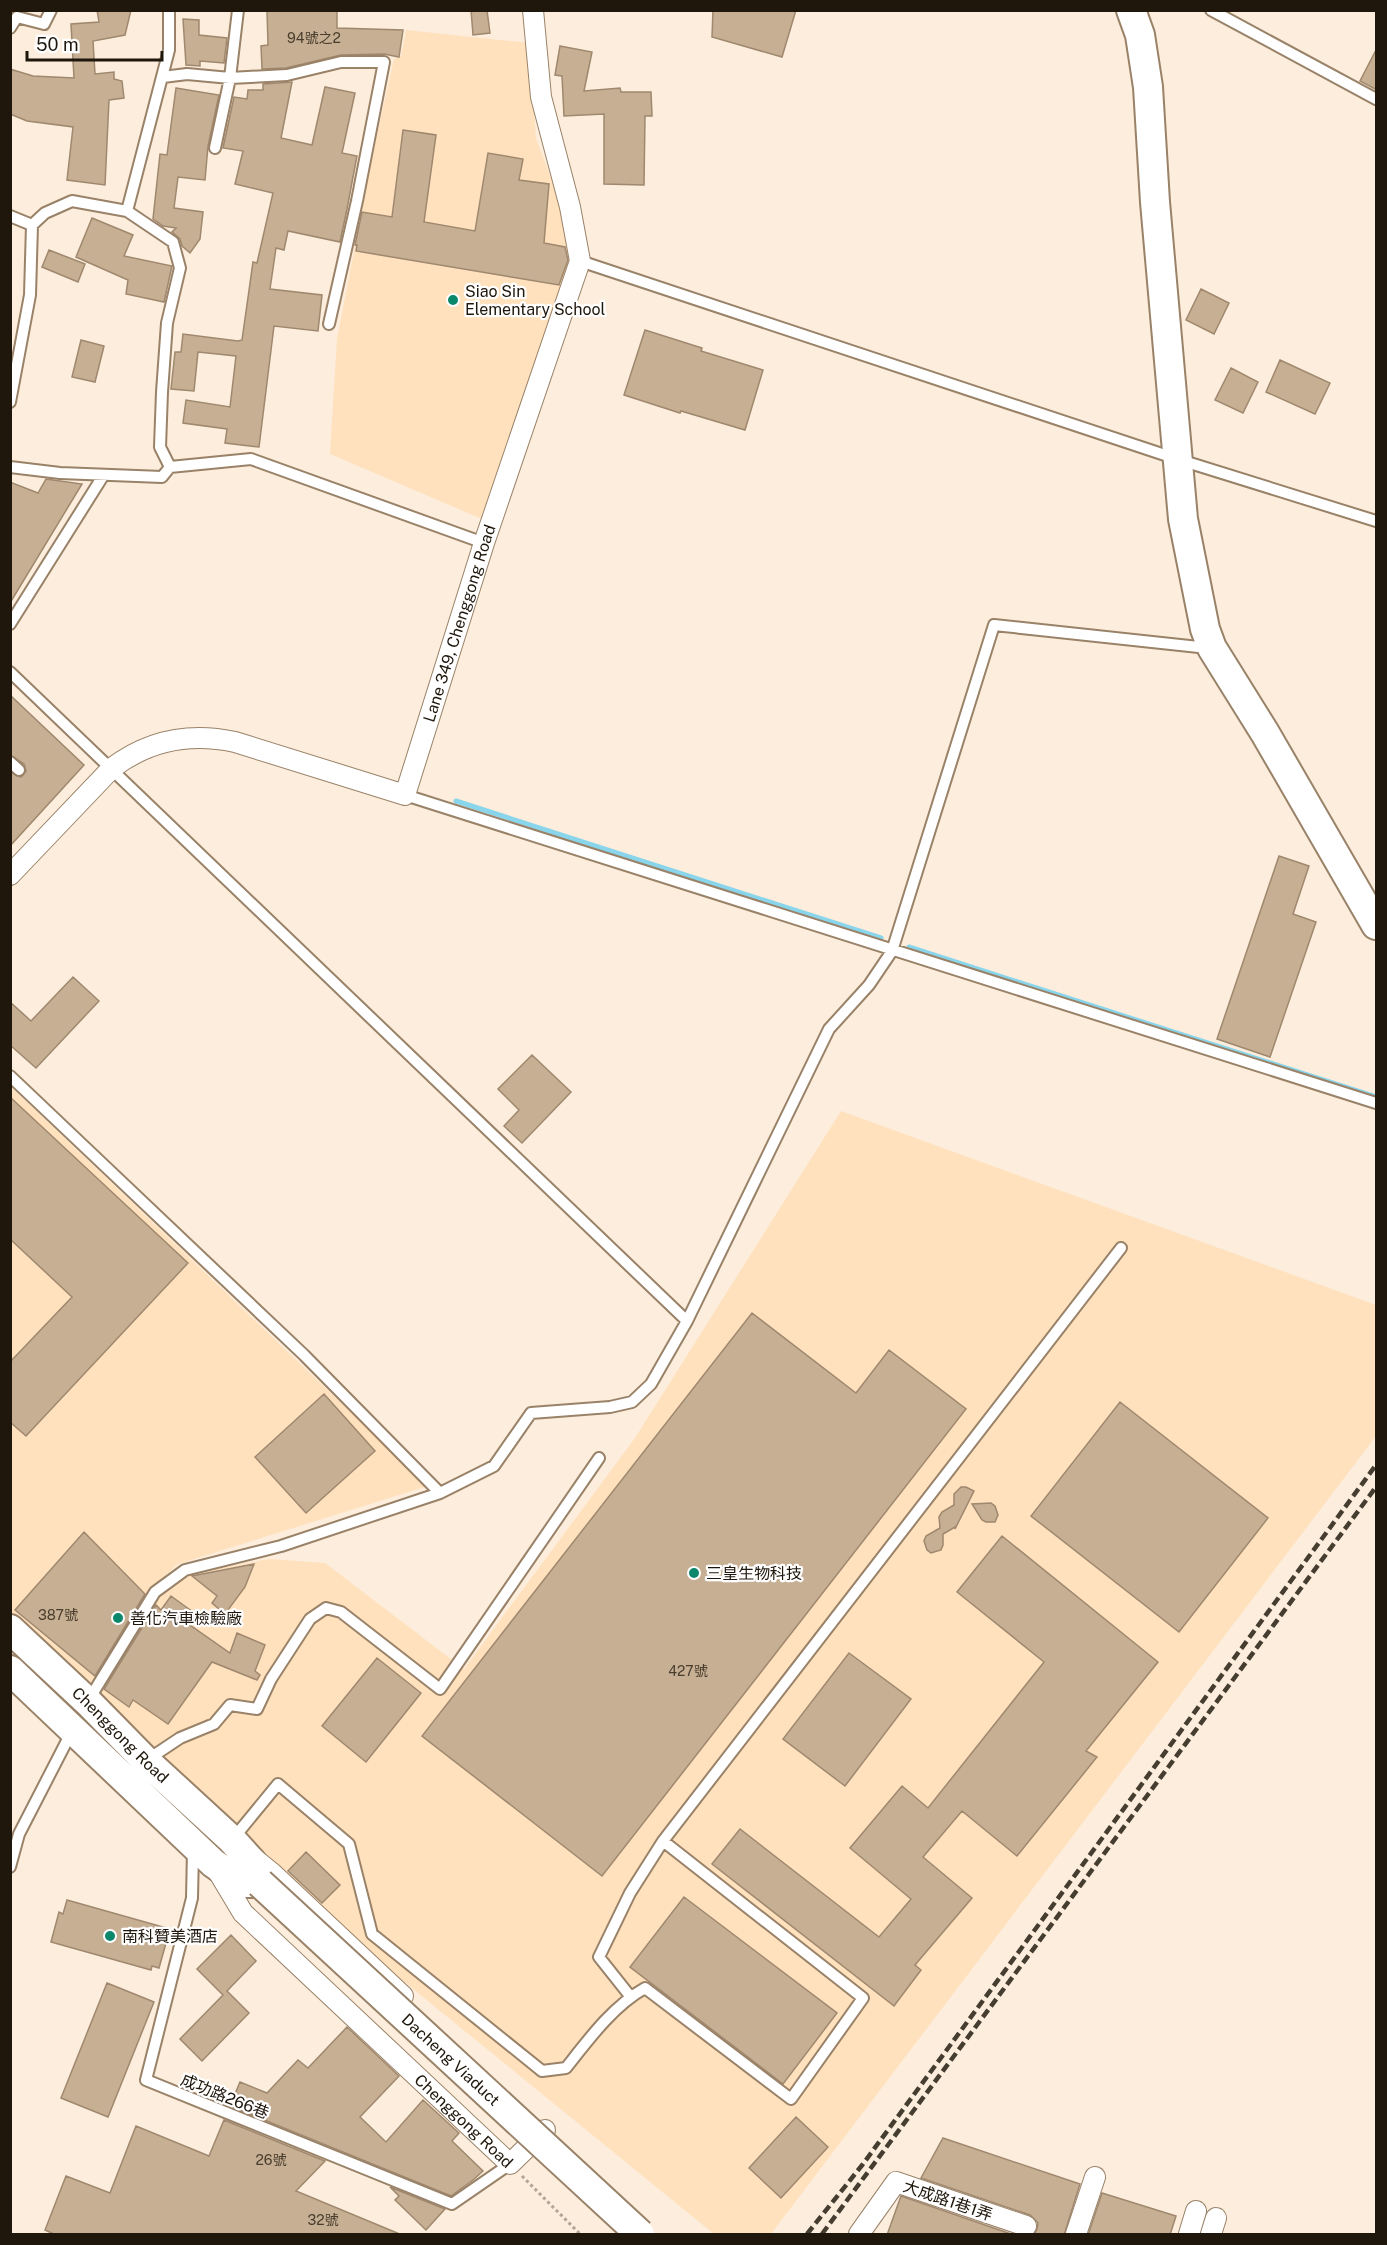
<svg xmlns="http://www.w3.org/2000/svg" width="1387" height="2245" font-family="'Public Sans','Noto Sans TC',sans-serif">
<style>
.built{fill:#ffe1be}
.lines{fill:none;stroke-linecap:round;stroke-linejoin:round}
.stream{stroke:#88d5ec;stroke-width:5}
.building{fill:#c6af93;stroke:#9f886e;stroke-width:1.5}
.lane-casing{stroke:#998268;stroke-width:14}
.street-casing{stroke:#998268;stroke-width:22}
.secondary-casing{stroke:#998268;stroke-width:32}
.path{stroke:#b0a495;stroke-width:3;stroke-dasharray:3 3;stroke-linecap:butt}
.lane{stroke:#fff;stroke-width:10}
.street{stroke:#fff;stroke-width:20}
.secondary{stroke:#fff;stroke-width:28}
.rail{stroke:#463d31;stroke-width:4.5;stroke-dasharray:9 4.5;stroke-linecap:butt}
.secondary-bridge-casing{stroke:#998268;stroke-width:32;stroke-linecap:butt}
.secondary-bridge{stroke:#fff;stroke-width:28}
.poi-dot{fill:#0b886b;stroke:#fff;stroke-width:2}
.labels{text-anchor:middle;stroke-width:4.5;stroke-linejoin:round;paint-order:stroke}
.number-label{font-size:14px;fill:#493d2e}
.poi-label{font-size:16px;fill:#1f170c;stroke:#fff;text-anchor:start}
.street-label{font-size:16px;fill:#1f170c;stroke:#fff}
</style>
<rect width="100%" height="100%" fill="#fceddc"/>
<path class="built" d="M406 30 529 43 536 138 570 229 574 260 482 519 330 454 337 339 373 153 394 59 401 56Z
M10 1086 428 1486 178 1564 149 1590 90 1688 11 1612Z
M841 1111 1376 1305V1436L771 2234H714L396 1975 95 1697 158 1595 187 1574 269 1559 325 1563 464 1669 635 1438Z"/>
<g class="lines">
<path class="stream" d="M456 801 881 938
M909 947 1376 1097"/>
</g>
<path class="building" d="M97 10H131L125 35 93 41 95 74 114 72V79L122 81 124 98 109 100 105 185 67 180 73 127 27 121 10 114V69L33 76 74 78 71 24 99 22Z
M267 10H337V28L403 30 399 57 384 54 341 55 286 68 262 69 261 46 268 45Z
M471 10H487L490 33 473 35Z
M713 10H796L782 57 712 37Z
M183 19 199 20V35L227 38 224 63 200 61V66L186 65Z
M560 46 592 52 584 91 620 88 621 92H651L652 116H645L644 185 604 184V114L564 116 562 76 555 75Z
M1377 48V90L1360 81Z
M292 82 281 138 312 145 325 87 355 93 342 153 357 156 347 209 340 242 288 231 284 250 276 248 270 289 322 295 318 331 274 326 259 447 225 443 227 429 183 423 186 400 230 407 236 356 198 352 194 391 171 389 175 352H181L183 334 238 341 242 340 253 262 257 263 273 193 235 184 243 151 223 148 234 97 247 99 248 90H263V84Z
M176 88 219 95 208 146 205 180 178 177 174 208 203 212 200 239 190 253 182 246 180 239 172 232 176 228 163 226 153 219 160 154 167 155Z
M403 130 436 135 424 222 475 231 488 153 523 159 519 180 549 184 544 243 565 247 568 260 559 285 356 251 357 245H355L362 212 392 217Z
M92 218 133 235 124 256 172 266 164 302 126 294 128 280 76 257Z
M49 250 85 264 78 282 42 267Z
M1201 289 1229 303 1214 334 1186 320Z
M645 330 702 348 701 351 763 370 745 430 681 411 680 413 624 395Z
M81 340 104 346 95 382 72 377Z
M1280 360 1330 383 1315 414 1266 392Z
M1231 368 1258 382 1243 413 1215 400Z
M46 479 82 484 10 603V482L38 493Z
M10 695 84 765 10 846V772L21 777 26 771 24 764 10 755Z
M1279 856 1309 866 1293 914 1316 922 1270 1057 1217 1039Z
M73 977 99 1001 36 1068 10 1045V1002L31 1021Z
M532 1055 571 1092 522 1143 504 1126 519 1110 498 1089Z
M10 1097 188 1263 26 1436 10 1422V1362L72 1297 10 1239Z
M752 1313 856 1393 889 1350 966 1409 602 1876 422 1736Z
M324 1394 375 1451 306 1513 255 1457Z
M1120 1402 1268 1518 1179 1632 1031 1516Z
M961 1487H966L974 1491 955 1529V1527L943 1534V1545L941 1550 931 1553 927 1550 924 1541 926 1536 940 1528 939 1517 942 1512 954 1505V1494Z
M991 1503 995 1506 998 1515 995 1522H986L982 1520 972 1504Z
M84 1532 145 1594 95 1676 15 1610Z
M1002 1536 1158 1662 1086 1751 1097 1757 1017 1856 962 1811 923 1857 972 1898 915 1965 921 1970 894 2006 712 1864 740 1829 879 1937 911 1899 850 1848 902 1786 928 1808 1044 1662 957 1592Z
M254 1564 245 1587 225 1614 212 1603 217 1596 192 1576Z
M171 1596 197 1615 190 1625 230 1653 237 1633 265 1645 255 1671 260 1675 257 1680 212 1662 168 1724 133 1700 129 1707 104 1689 156 1605 161 1610Z
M849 1653 911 1699 845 1786 783 1739Z
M377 1658 421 1693 366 1762 322 1726Z
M306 1852 340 1885 322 1903 288 1871Z
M684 1897 837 2013 783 2084 630 1967Z
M67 1900 170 1929 159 1968 152 1966 151 1970 51 1942 59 1912 63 1914Z
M231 1935 256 1961 227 1991 249 2013 202 2061 180 2039 223 1995 197 1969Z
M107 1983 154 2002 108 2117 61 2098Z
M347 2027 399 2076 360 2117 386 2142 423 2100 459 2133 452 2141 483 2171 473 2180 451 2196 230 2106 240 2082 267 2093 298 2060 308 2068Z
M796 2117 828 2147 781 2198 749 2168Z
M224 2120 325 2161 296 2191 402 2235H56L45 2230 66 2176 110 2193 136 2126 209 2156Z
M943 2138 1080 2184 1064 2235H1034L1037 2229 1038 2223 1030 2215 921 2178Z
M390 2187 445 2209 426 2230 395 2200 399 2196Z
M1102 2193 1176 2216 1170 2235H1088Z
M901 2196 1014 2235H887Z"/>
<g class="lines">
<defs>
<path id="lane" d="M1211 10 1376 99
M10 28 17 17 44 24 51 10
M163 77 187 74 230 78 287 75 341 62H384L357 201 329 324
M215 148 230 78 238 10
M127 211 169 50V10
M10 216 32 225 30 295 10 402
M32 225 45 213 72 201 127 211 173 242 180 268 167 323 162 392 160 447 170 467 251 459 484 543
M580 261 1177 459 1376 521
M10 467 60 473 162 477 170 467
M10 624 103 476
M10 672 687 1321
M10 762 19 770
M405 795 1376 1103
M10 1076 304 1355 440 1493
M88 1701 155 1592 185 1570 281 1546 440 1493 494 1466 531 1413 610 1407 632 1402 651 1384 687 1321 829 1029 869 985 892 951 994 625 1208 648
M147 1760 180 1738 214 1724 230 1705 257 1709 271 1679 310 1619 326 1608 341 1612 440 1689 599 1458
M232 1840 278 1784 349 1844 372 1934 542 2071 566 2068C588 2040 613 2006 645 1988L791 2099 863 1998 663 1841
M193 1850 192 1898 146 2080 452 2204 510 2164
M10 1867 19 1834 72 1731
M630 1996 599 1957 630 1893 663 1841 1121 1248"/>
<g id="street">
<path id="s1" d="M10 875 112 768C149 740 189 732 235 742L405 795 484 543 580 261 570 207 541 97 533 10"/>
<path d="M251 1856 272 1873 403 1996"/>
<path id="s2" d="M219 1873 243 1913 510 2164 545 2130"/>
<path d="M859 2234 896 2182 1026 2226"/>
<path d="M1076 2234 1095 2177"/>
<path d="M1189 2234 1196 2211"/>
<path d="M1211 2234 1216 2218"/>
</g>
<g id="secondary">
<path d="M1131 10 1140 35 1148 87 1155 202 1183 519 1205 629 1212 648 1265 733 1376 925"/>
<path id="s3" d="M10 1629 88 1702 146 1761 232 1840 252 1862 260 1883H241L213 1863 10 1670"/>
</g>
</defs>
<use href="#lane" class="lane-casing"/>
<use href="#street" class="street-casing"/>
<use href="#secondary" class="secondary-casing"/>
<path class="path" d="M522 2176 580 2234"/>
<use href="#lane" class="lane"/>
<use href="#street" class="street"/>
<use href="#secondary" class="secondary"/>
<path class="rail" d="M807 2234 863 2164 1376 1465
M822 2234 1376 1487"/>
<defs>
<g id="secondary-bridge">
<path id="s4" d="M260 1883 640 2234"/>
</g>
</defs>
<use href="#secondary-bridge" class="secondary-bridge-casing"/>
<use href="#secondary-bridge" class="secondary-bridge"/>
</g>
<g class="poi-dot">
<circle cx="453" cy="300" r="6"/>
<circle cx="694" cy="1573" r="6"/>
<circle cx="118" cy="1618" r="6"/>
<circle cx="110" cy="1936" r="6"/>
</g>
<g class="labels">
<g class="number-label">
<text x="314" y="43">94號之2</text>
<text x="58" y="1620">387號</text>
<text x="688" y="1676">427號</text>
<text x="271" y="2165">26號</text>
<text x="323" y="2225">32號</text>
</g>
<g class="poi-label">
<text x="465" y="297">Siao Sin<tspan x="465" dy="18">Elementary School</tspan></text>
<text x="706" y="1579">三皇生物科技</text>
<text x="130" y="1624">善化汽車檢驗廠</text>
<text x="122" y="1942">南科贊美酒店</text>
</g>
<g class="street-label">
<text dy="6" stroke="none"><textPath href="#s1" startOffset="636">Lane 349, Chenggong Road</textPath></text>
<text dy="6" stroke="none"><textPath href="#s3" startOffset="153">Chenggong Road</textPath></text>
<text dy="6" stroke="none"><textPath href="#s4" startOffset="260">Dacheng Viaduct</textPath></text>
<text transform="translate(225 2096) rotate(22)" y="6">成功路266巷</text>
<text dy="6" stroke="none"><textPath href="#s2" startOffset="350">Chenggong Road</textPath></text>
<text transform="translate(948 2200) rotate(19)" y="6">大成路1巷1弄</text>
</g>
</g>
<rect width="1387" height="2245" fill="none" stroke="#1f170c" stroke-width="24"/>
<path d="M27 51v9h135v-9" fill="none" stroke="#1f170c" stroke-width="3"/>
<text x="36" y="51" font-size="18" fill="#1f170c" stroke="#ffffff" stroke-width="4.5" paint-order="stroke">50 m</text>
</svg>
